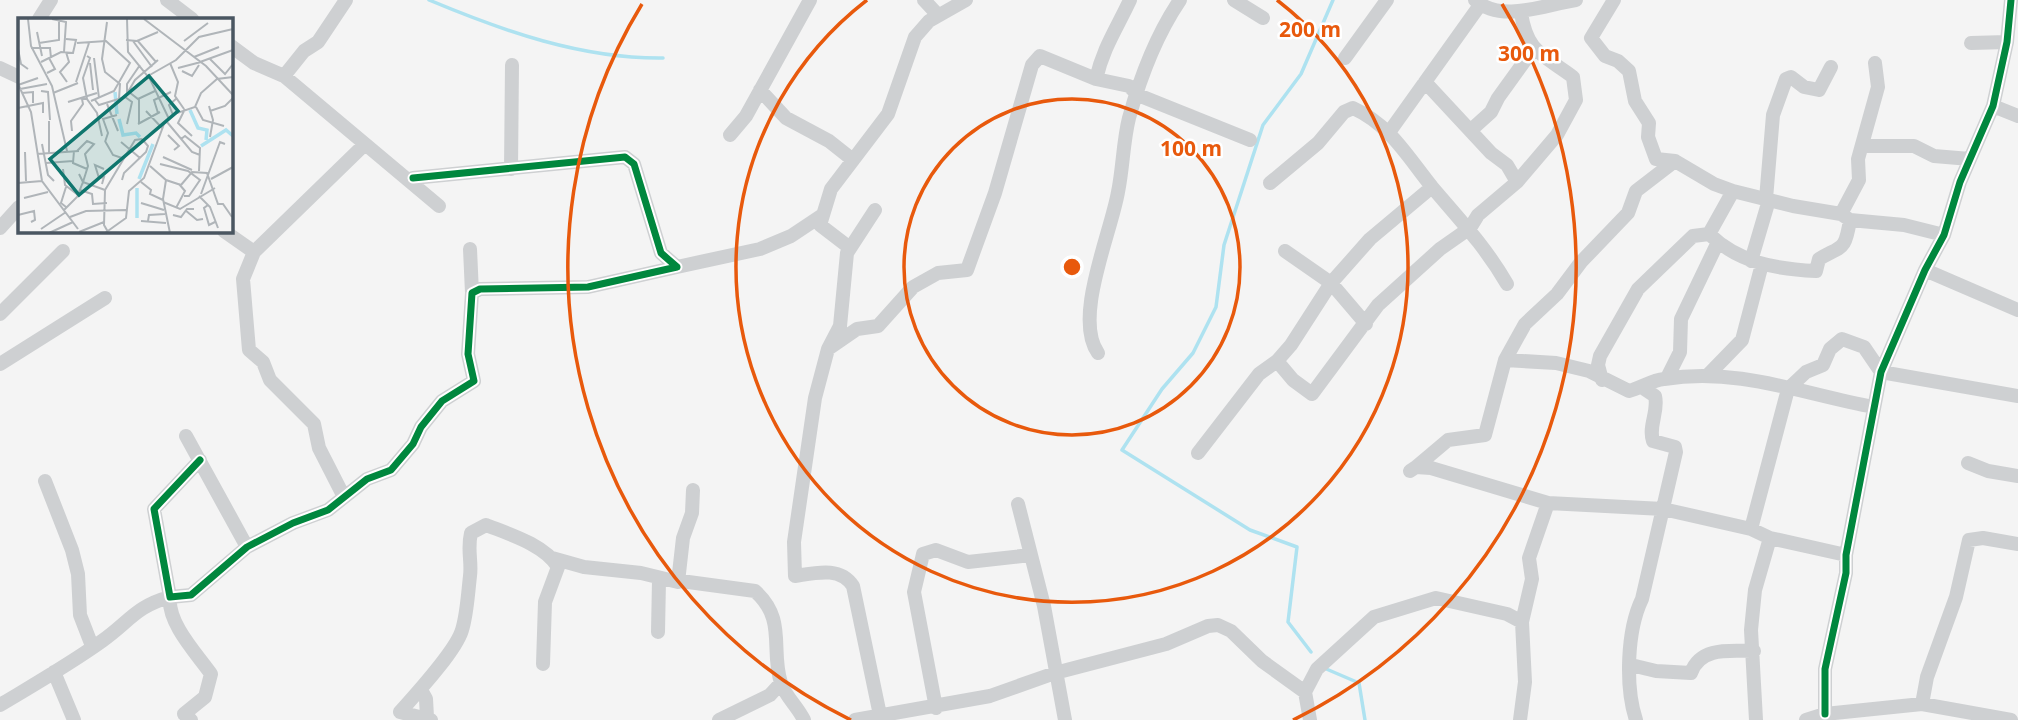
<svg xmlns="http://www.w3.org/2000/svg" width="2018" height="720" font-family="'Noto Sans',sans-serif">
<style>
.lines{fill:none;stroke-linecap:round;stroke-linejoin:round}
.stream{stroke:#aee2f0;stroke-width:3.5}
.street{stroke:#ced0d2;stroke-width:14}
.cycleway-casing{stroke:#fff;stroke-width:11}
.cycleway{stroke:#00873e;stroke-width:7}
.ring{fill:none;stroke:#e8590c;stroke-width:3.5}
.inset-river{fill:none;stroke:#aee2f0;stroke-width:3.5}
.inset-road{fill:none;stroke:#b0b5b9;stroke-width:2}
.view{fill:#0f766e;fill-opacity:0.15;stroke:#0f766e;stroke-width:3.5}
.inset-edge{fill:none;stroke:#4a5661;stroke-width:3.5}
.centre{fill:#e8590c;stroke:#fff;stroke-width:3.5}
.ring-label{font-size:21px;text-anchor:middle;font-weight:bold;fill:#e8590c;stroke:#fff;stroke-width:5;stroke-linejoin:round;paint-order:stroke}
</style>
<rect width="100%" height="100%" fill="#f4f4f4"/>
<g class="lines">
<path class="stream" d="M429 0C503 31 582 59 663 58
M1311 652 1288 622 1297 547 1250 530 1122 450 1162 389 1193 353 1216 307 1224 245 1263 125 1301 74 1333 0
M1324 668 1359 683 1365 720"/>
<path class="street" d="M167 0 192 19
M924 0 937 14
M1234 0 1263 18
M1475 0C1502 24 1546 4 1576 0
M1614 0 1591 38 1605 56 1618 61 1629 71 1635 101 1649 123 1648 137 1656 159 1675 161 1714 184 1733 191 1793 206 1841 214 1850 220 1904 225 1944 235
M39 19 51 0
M1971 43 2007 42
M231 46 254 63 284 76 439 206
M1345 58 1387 0
M0 68 19 77
M284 76 304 51 318 42 346 0
M1096 79C1103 48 1117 28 1130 0
M1425 82 1491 153 1507 165 1517 182
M760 90 786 118 829 141 853 160
M1993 106 2018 116
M1471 130 1491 112 1498 98 1534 48
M1390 131 1480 5
M730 135 746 116 810 0
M1864 146H1914L1934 156 1970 159
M511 169 512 65
M1270 183 1318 143 1344 112 1353 108C1390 125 1407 156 1432 187 1460 220 1485 246 1507 284
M1766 199 1773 115 1786 79 1791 77 1804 87 1819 90 1831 67
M875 210 847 253 840 326 828 349 815 398 794 542 795 576C815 573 840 566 853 586L880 715
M1841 214 1859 180 1858 159 1878 87 1875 63
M0 228 19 207
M224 231 254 252
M1709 234C1739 263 1776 269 1816 271L1819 259C1843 245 1845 251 1850 220
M850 248 820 225 831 189 888 114 915 37 929 21 966 0
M470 249 472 293
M1285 251 1331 283 1366 324
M1751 261 1769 200
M677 267 760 249 791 236 821 216
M1925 270 2018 310
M0 314 63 251
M828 349 857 329 878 326 913 287 938 273 967 270 995 193 1032 65 1040 56 1096 79 1129 86 1138 95 1250 140
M1098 353C1073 318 1111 233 1118 192 1123 168 1123 142 1129 118 1140 78 1157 34 1180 0
M1505 360 1556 363 1589 371 1629 391C1641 388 1652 380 1664 379 1739 367 1802 394 1874 407
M1277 361 1293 380 1312 394 1378 305 1440 249 1470 228 1478 215 1517 182 1557 135 1576 100 1573 77C1542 54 1527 52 1521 13
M0 364 105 298
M1708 375 1742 340 1762 264
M1667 378 1680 352 1681 319 1718 242
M1602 380 1598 365 1600 356 1638 289 1693 236 1709 234 1733 191
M186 436 247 547
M1198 453 1259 374 1277 361 1291 345 1331 283 1370 239 1432 187
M200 460 154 509 170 597 191 595 247 547 293 523 328 510 367 479 391 470 413 444 421 427 442 401 474 381 468 354 472 293 480 289 588 287 677 267 661 253 634 164 625 157 413 178
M1968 463 1988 471 2018 476
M1416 467 1448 440 1485 435 1505 360 1525 324 1557 294 1581 262 1628 213 1636 191 1675 161
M1410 471 1416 467 1431 468 1548 503 1663 509 1751 529 1770 538 1846 555
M45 481 72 550 78 574 80 615 92 646
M344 497 319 448 314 424 270 380 263 362 249 350 243 279 254 252 363 146
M1018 504 1044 606 1065 720
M1751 529 1788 389 1806 372 1823 365 1830 349 1842 339 1864 347 1881 372 2018 396
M552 558 584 567 641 573 678 582 683 538 692 513 693 490
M681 581 755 591C787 620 770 648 781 683 785 696 798 707 804 720
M658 632 659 580
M1631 665 1656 671 1691 673C1700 646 1731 651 1754 651
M54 672 74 720
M421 690 426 699 427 717
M1922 704 1927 677 1956 597 1969 540 1983 538 2018 544
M0 705C35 684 70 664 102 641 129 622 136 606 170 597 167 623 197 654 211 674L205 697 184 714 191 720
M936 708 914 592 923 554 936 550 968 562 1031 555
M1825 714V669L1846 573V555L1881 372 1925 270 1944 235 1960 182 1993 106 2007 42 2011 0
M431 720 400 712C416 694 456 651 462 630 467 614 468 593 470 576 472 561 467 550 471 533L486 525C509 534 545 545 558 567L545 602 543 664
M719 720 770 695 781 683
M855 720 990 696 1055 673 1166 644 1208 626 1218 625 1231 631 1262 661 1305 692
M1310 720 1305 692 1317 669 1374 617 1436 598 1507 614 1522 622
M1520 720 1525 682 1522 622 1532 579 1529 558 1548 503
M1636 720C1625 686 1627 630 1642 599L1676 452 1675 447 1653 441C1648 426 1659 411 1655 396L1643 388
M1756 720 1751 630 1755 590 1770 538
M1806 720 1825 714 1922 704 2011 720"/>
<defs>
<path id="cycleway" d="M200 460 154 509 170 597 191 595 247 547 293 523 328 510 367 479 391 470 413 444 421 427 442 401 474 381 468 354 472 293 480 289 588 287 677 267 661 253 634 164 625 157 413 178
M1825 714V669L1846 573V555L1881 372 1925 270 1944 235 1960 182 1993 106 2007 42 2011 0"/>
</defs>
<use href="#cycleway" class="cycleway-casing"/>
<use href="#cycleway" class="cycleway"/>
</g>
<g class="ring">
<circle cx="1072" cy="267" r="168"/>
<path d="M1277 0A336 336 0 1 1 867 0"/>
<path d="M851 720A504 504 0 0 1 642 4M1502 4A504 504 0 0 1 1293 720"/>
</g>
<g transform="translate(18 18)">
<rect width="215" height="215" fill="#f4f4f4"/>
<path class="inset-river" d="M97 74 99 96M172 92 180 110 189 112 188 122M101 101 105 117 118 115 122 119M183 128 208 112 215 118M121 161 135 126M119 200V170"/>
<path class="inset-road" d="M10 1 13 28 34 68 49 133M34 1 48 4 46 34M109 1 110 34 132 61 151 101M126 1 188 48 215 77M89 4 84 41 87 54 102 66 101 81M19 14 24 38M108 22 119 23 140 14M119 22 138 44M115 23 134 49M166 23 190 5M21 25 41 22V3M59 25 88 23 112 45 96 73 73 83M13 30H32L33 40M0 31 3 46 10 51M48 34 51 44 42 54 49 64M69 38 72 40 65 60 69 81 79 95 84 118M176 39 201 29M76 40 81 80M192 41 207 56 215 46M23 44 43 34 55 35 58 22 48 21M182 44 215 32M72 45 75 72M152 45 160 64 157 78 166 91M160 50 183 44M164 53 174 58 181 47M29 55 37 51 31 40M130 58 158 42 181 19 215 11M58 64 71 25M0 66 13 94 24 163 60 211M0 67 20 60M2 71 29 66M23 73 30 74 32 102M111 74 120 81 137 73M4 75 15 74V85M35 75 60 65M109 77V66L122 47M107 79 114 84 109 106M77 82 81 87 107 79 117 62 140 42M50 84 79 75M89 86 100 113M191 88 195 102 192 119M178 89 185 102 206 108M0 90 25 85V95M167 91 160 105 174 118M128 93 144 110M192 93 207 88 215 80M140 95 136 82 153 74M155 97 151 87 159 80M31 103V135M149 104 174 134 182 137M120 106 142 94M121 106V80M54 113 53 103 65 86 64 81H69M150 117 161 128 156 132M163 121 167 118 182 130 181 153M87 123 95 137 104 140M87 124 90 115 85 101 99 97M103 124 122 140M24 126 30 157 36 163M56 133 55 145 69 151M59 133 69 123 76 126 67 136 70 148 65 164 61 156M7 134 8 163M19 136 61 133M145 139 174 152M28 145 55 143M142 146 170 153 182 162 171 178H166M132 148 148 162 163 167 174 154 189 155 200 186H205L214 199M45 151 47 167 60 177M193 161 215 149M104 162 106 155 128 134 130 128 124 121M148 162 145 181 152 215M123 164 133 172 132 176 145 182M0 165 24 163M84 166 86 159 81 160 77 147 86 151M62 172 74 176 75 186 89 185M183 176 202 124 207 126M181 178 192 189 200 210M6 180 30 174M145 184 162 191 197 170M123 185 146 192M190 187 186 190 191 207 197 204M48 189 43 185 48 169M158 190 167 173 161 166M46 192 59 179 65 164 87 172M167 192 179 202 185 201M0 197 16 193 17 202 13 204M155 197 163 199 169 191H176M52 199 68 193 108 192M123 203 148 205M130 203 131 197 147 196M23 211 48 194M61 214 86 204M90 214 86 207 87 172 117 122 124 121M31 215 55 204M87 215 108 200 111 173 126 160 146 106 156 96 177 89 183 75 199 61 215 59"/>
<path class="view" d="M131 58 160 93 61 177 32 141Z"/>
<rect width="215" height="215" class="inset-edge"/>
</g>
<circle cx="1072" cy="267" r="10" class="centre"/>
<g class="ring-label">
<text x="1310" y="37">200 m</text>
<text x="1529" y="61">300 m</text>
<text x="1191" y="156">100 m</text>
</g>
</svg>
